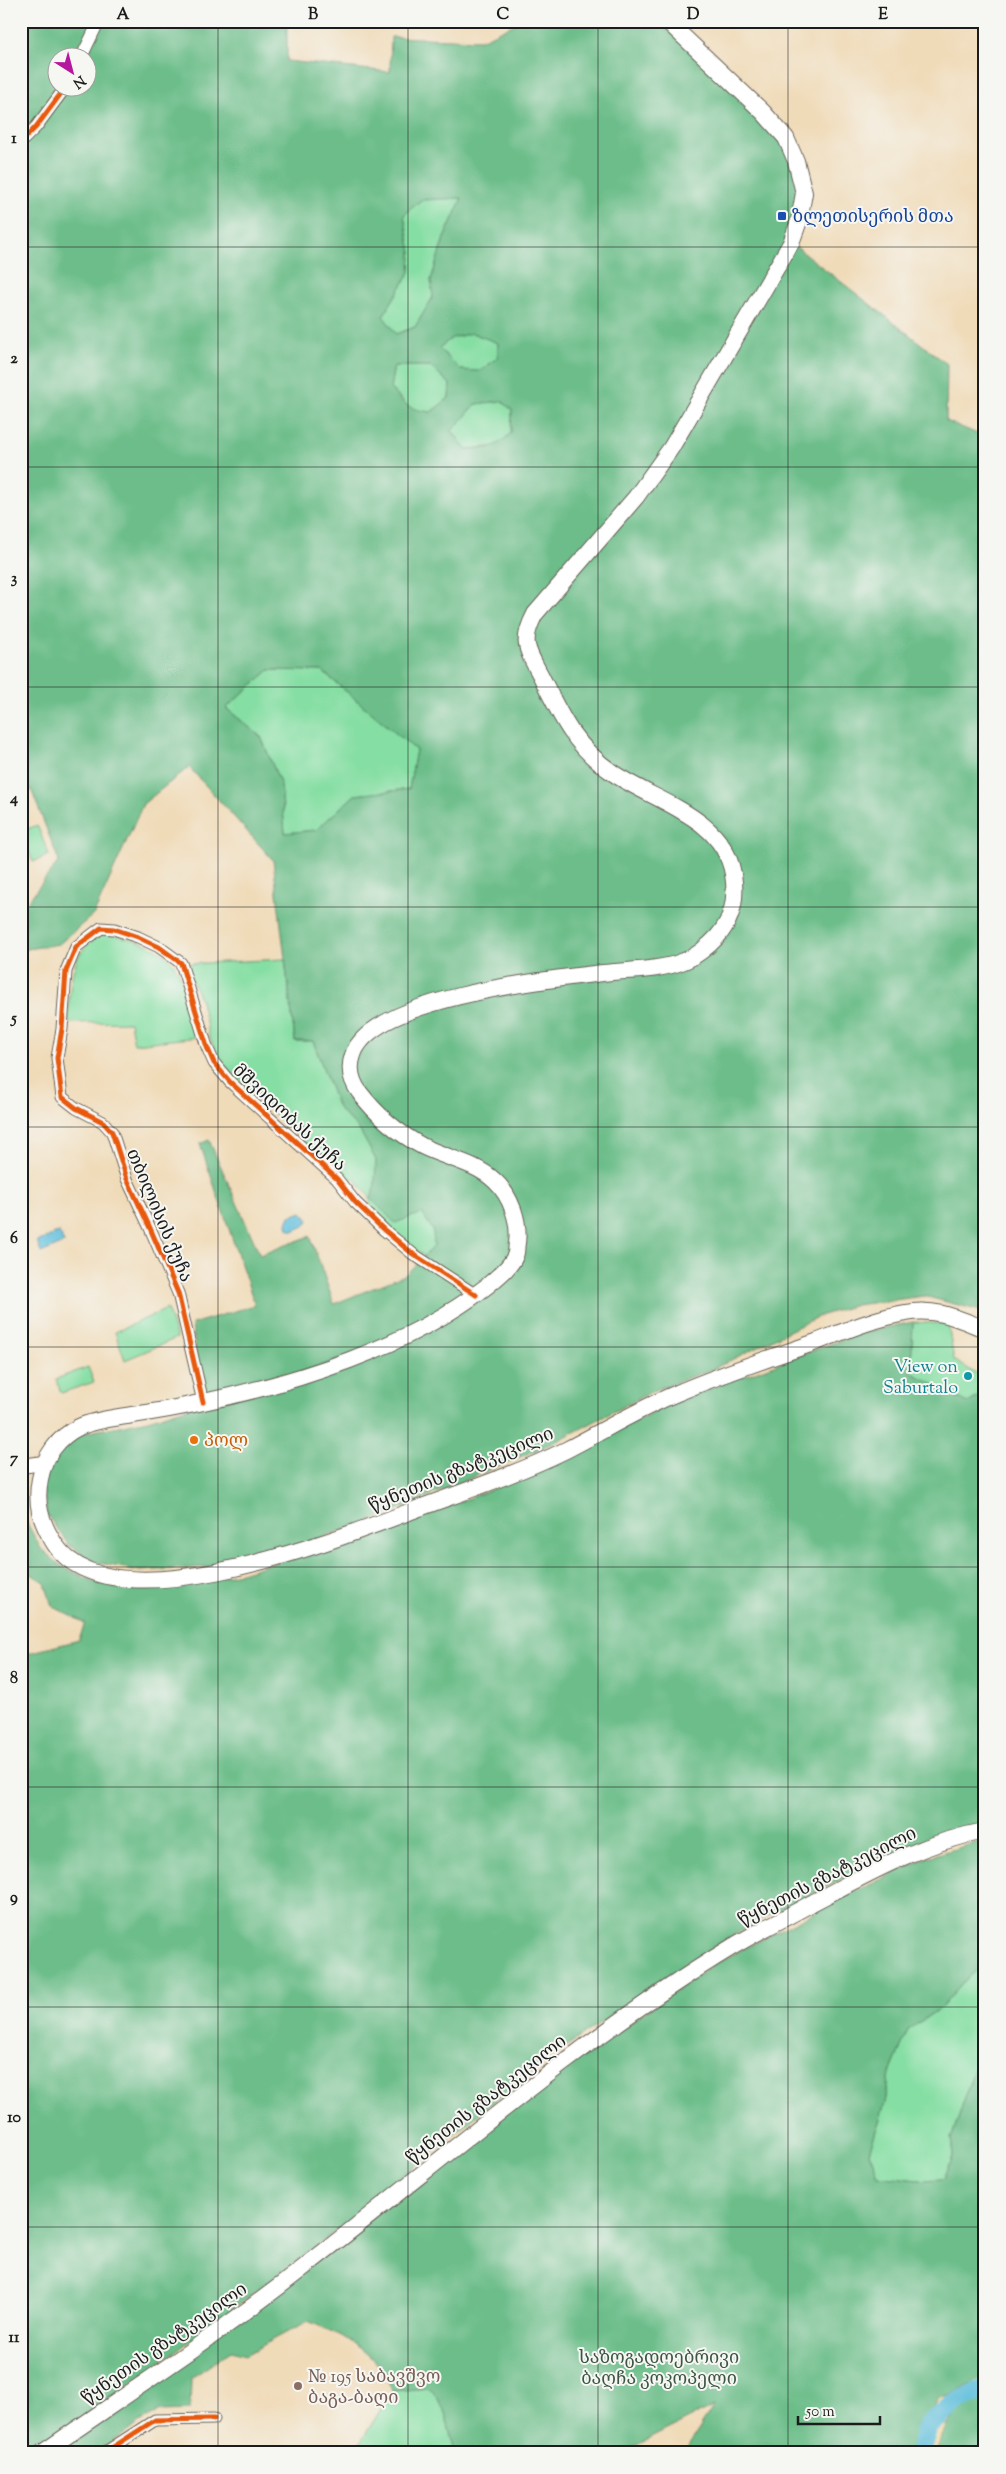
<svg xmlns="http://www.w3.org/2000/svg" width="1006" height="2474" font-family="'Sorts Mill Goudy','Noto Serif Georgian',serif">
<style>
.green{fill:#85dea3;stroke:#507d60}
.forest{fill:#6cbd89;stroke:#446c52;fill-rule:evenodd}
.sand{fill:#eeda9e;stroke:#857b5d}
.water{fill:#5dbedb;stroke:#3c6d7c}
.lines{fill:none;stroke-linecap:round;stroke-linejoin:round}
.river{stroke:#5dbedb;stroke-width:20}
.minor-casing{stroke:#665f53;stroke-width:13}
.tertiary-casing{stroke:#665f53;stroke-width:16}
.secondary-casing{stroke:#665f53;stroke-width:18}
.minor{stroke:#fff;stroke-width:11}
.tertiary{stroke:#fff;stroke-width:14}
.secondary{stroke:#fff;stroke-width:16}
.cycleway-casing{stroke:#f6f6f2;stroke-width:8}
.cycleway{stroke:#e8590c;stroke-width:5}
.grid{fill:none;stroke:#1c1c1c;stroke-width:1;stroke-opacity:0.55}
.transit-dot{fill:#1a4fb4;stroke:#f6f6f2;stroke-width:2}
.culture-dot{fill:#0f9aa8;stroke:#f6f6f2;stroke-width:2}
.food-dot{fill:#e8710a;stroke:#f6f6f2;stroke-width:2}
.education-dot{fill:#8d6e63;stroke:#f6f6f2;stroke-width:2}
.labels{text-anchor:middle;stroke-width:4;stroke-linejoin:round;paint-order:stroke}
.transit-label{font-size:18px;fill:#164399;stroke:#f6f6f2;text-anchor:start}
.street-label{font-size:18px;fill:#1c1c1c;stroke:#f6f6f2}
.culture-label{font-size:18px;fill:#0d838f;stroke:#f6f6f2;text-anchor:end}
.food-label{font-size:18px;fill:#c56008;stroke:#f6f6f2;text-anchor:start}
.park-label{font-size:18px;fill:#3c5644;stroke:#f6f6f2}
.education-label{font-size:18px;fill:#785e54;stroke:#f6f6f2;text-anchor:start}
.neatline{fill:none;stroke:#1c1c1c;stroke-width:2}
.grid-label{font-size:16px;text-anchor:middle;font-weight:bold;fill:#1c1c1c}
</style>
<rect width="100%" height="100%" fill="#f6f6f2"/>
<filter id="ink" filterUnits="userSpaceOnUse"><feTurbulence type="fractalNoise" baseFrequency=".02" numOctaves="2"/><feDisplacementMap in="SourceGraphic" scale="10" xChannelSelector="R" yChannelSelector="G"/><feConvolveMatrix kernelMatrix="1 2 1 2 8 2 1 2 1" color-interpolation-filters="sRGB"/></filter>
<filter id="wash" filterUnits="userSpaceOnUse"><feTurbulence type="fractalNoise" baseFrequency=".0096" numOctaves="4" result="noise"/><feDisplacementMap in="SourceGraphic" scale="20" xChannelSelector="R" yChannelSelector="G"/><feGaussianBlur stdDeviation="1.12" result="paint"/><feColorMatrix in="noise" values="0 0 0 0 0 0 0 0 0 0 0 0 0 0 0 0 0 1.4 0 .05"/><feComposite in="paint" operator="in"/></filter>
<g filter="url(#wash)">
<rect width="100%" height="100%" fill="#f0dbb9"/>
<path class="green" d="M462 198 444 238 431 280 433 297 415 327 396 334 383 316 410 272 411 252 404 215 421 200Z
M472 333 498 343V357L480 372 461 370 438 348 452 338Z
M394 366H430L450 384 449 398 431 412 412 410 390 388Z
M502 401 512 410 511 433 497 446 466 449 452 431 476 404Z
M269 670 322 671 416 750 409 789 355 795 316 830 285 833 281 785 261 737 226 708Z
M37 825 49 855 33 862 21 832Z
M107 934C129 937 159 945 173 963 186 980 192 1016 199 1037L134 1044 130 1022 68 1023C70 991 68 943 107 934Z
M285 959 295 1041H313L338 1108 360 1131 376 1160 375 1184 371 1199 422 1213 433 1230 434 1246 424 1256 387 1227 368 1207 371 1199 355 1179 342 1178 221 1063 209 1036 201 1001 185 964Z
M167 1309 177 1338 125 1360 115 1332Z
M913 1322 948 1324 954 1360 985 1379V1392L968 1403 910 1372Z
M88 1367 94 1382 61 1393 56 1379Z
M985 1963V2031L982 2033 976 2064 951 2139 953 2156 944 2179 918 2180 878 2175 869 2152 885 2103 890 2073 908 2030 943 2006 961 1984Z
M429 2388C446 2403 448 2428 455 2451L453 2453H354L392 2391Z"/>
<path class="forest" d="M21 21H94L76 57 58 58V88H60L24 133 21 131Z
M99 21H287V61L390 72 391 37 481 40 521 21H667L786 138 804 193 791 243 947 364 946 421 985 437V1312L924 1296 856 1305 819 1316 713 1369 655 1390 557 1441 373 1520 272 1554 208 1567 140 1571 95 1562 68 1544 47 1515 42 1484 48 1461 80 1434 148 1420 390 1344 203 1402 192 1324 255 1305 200 1144 209 1140 260 1255 310 1236 334 1304 405 1275 434 1246 433 1230 422 1213 395 1223 371 1199 375 1184 376 1160 360 1131 338 1108 313 1041H295L273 860 189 767 143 804 94 914 59 944 21 950V910L59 861 31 789 21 797V142L65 88H88V58L81 57ZM462 198 444 238 431 280 433 297 415 327 396 334 383 316 410 272 411 252 404 215 421 200ZM472 333 498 343V357L480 371 461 370 439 348 452 338ZM394 366H430L450 384 449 398 431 412C408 409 405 406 390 388ZM502 401 512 410 511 433C494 449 489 449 466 449L452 431 476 404ZM269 670 322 671 416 750 409 789 355 795 316 830 285 833 281 785 261 737 226 708Z
M913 1322 911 1372 968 1403 985 1392V1822L912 1845 761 1919 705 1953 544 2061 319 2244 174 2353 33 2453H21V1655L79 1640 85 1623 52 1606 45 1583 25 1570 21 1561V1496L27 1523 41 1549 61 1566 97 1583 131 1588 161 1587 241 1573 431 1513 516 1480 674 1402 860 1333Z
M985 1840V1963L961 1984 943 2006 908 2030 890 2073 885 2103 869 2152 878 2175 918 2180 944 2179 953 2156 951 2140 976 2064 982 2033 985 2031V2376L972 2384 938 2399 914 2453H683L714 2406 621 2453H453L455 2450C448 2428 446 2403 429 2388L392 2391C376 2350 347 2338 308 2321L245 2355 231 2351 191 2378 190 2410 158 2411 95 2453H54L574 2061 714 1964 844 1897 928 1857Z
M985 2400V2453H935L947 2424 961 2407Z"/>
<path class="sand" d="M985 2376V2400L961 2407 947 2424 935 2453H914L938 2399 972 2384Z"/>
<path class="water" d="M302 1212 309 1220 304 1226 293 1231 288 1229 287 1223 290 1216Z
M59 1232 64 1243 41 1253 37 1242Z"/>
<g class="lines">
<path class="river" d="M920 2453 928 2426 955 2402 985 2390"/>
</g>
</g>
<g filter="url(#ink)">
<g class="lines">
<defs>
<path id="minor" d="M81 58 99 21
M21 142 36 127 65 88
M21 1344H22
M203 1402 178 1293 150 1228 127 1179 112 1132 103 1122 76 1108 62 1097 57 1058 62 1029 66 971 76 947 101 928 114 929 138 937 159 947 181 963 207 1047 214 1063 230 1082 337 1179 355 1202 384 1230 413 1254 476 1295
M104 2453 155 2420 214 2419"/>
<path id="tertiary" d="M21 1466 43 1463"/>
<path id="secondary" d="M667 21 763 112 786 138 796 161 804 193 799 221 791 243 671 448 636 497 535 614C520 642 527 650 541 676 561 717 574 746 613 773 655 802 723 816 733 874 737 898 733 919 717 937 709 946 695 957 684 961 659 971 629 970 603 973 549 979 371 998 353 1055 348 1069 351 1081 360 1093 376 1114 398 1133 422 1146 445 1158 475 1162 495 1181 511 1196 520 1222 517 1243 516 1247 517 1252 515 1256 510 1268 496 1278 487 1286 410 1347 295 1383 199 1403 177 1408 154 1412 132 1415 114 1418 95 1420 79 1427 58 1437 44 1457 40 1479 35 1504 41 1522 54 1543 109 1630 340 1538 414 1510 465 1491 517 1474 566 1450 603 1431 637 1410 675 1394 721 1374 768 1359 816 1342 845 1331 875 1318 906 1313 935 1307 959 1319 985 1329
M42 2453C130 2392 219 2334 303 2268 444 2159 579 2040 732 1947 758 1931 786 1918 812 1903 867 1874 923 1842 985 1831"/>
</defs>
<use href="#minor" class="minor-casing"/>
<use href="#tertiary" class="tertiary-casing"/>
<use href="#secondary" class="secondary-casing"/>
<use href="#minor" class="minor"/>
<use href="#tertiary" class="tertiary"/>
<use href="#secondary" class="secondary"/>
<defs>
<path id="cycleway" d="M21 142 36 127 65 88
M203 1402 178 1293 150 1228 127 1179 112 1132 103 1122 76 1108 62 1097 57 1058 62 1029 66 971 76 947 101 928 114 929 138 937 159 947 181 963 207 1047 214 1063 230 1082 337 1179 355 1202 384 1230 413 1254 476 1295
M104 2453 155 2420 214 2419"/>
</defs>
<use href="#cycleway" class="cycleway-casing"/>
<use href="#cycleway" class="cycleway"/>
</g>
</g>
<path class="grid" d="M218 21V2453M408 21V2453M598 21V2453M788 21V2453M21 247H985M21 467H985M21 687H985M21 907H985M21 1127H985M21 1347H985M21 1567H985M21 1787H985M21 2007H985M21 2227H985"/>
<rect class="transit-dot" x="777" y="211" width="10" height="10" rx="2.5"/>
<circle class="culture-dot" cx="968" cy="1376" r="5"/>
<circle class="food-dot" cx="194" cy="1440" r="5"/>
<circle class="education-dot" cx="298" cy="2386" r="5"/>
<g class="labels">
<g class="transit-label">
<text x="792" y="222">ზლეთისერის მთა</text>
</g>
<g class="street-label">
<text transform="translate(290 1117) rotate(43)" y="6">მშვიდობას ქუჩა</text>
<text transform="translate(160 1215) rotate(67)" y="6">თბილისის ქუჩა</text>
<text transform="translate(461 1469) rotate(-22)" y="6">წყნეთის გზატკეცილი</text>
<text transform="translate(827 1876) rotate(-27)" y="6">წყნეთის გზატკეცილი</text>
<text transform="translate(486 2099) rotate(-38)" y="6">წყნეთის გზატკეცილი</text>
<text transform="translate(164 2343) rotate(-35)" y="6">წყნეთის გზატკეცილი</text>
</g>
<g class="culture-label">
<text x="958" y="1372">View on<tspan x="958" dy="21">Saburtalo</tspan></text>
</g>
<g class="food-label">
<text x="204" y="1446">პოლ</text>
</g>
<g class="park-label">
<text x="659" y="2363">საზოგადოებრივი<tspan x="659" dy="21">ბაღჩა კოკოპელი</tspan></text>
</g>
<g class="education-label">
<text x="308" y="2382">№ 195 საბავშვო<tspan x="308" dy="21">ბაგა-ბაღი</tspan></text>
</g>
</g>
<rect width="1006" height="2474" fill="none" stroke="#f6f6f2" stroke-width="55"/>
<g transform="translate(72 72) rotate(144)"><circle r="24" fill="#f6f6f2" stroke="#9f9f9c"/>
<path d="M0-4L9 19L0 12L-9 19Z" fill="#b5179e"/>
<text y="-8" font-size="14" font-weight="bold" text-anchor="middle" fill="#1c1c1c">N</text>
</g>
<path d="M798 2416v8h82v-8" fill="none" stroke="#1c1c1c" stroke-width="2.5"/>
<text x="806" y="2416" font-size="15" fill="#1c1c1c" stroke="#f6f6f2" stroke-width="4" paint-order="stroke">50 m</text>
<rect x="28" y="28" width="950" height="2418" class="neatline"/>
<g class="grid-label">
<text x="123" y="19">A</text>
<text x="313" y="19">B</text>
<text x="503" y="19">C</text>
<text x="693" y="19">D</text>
<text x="883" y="19">E</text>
<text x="14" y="143">1</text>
<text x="14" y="363">2</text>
<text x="14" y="583">3</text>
<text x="14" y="803">4</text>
<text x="14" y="1023">5</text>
<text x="14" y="1243">6</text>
<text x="14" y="1463">7</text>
<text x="14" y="1683">8</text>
<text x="14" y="1902">9</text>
<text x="14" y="2122">10</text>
<text x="14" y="2342">11</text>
</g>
</svg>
